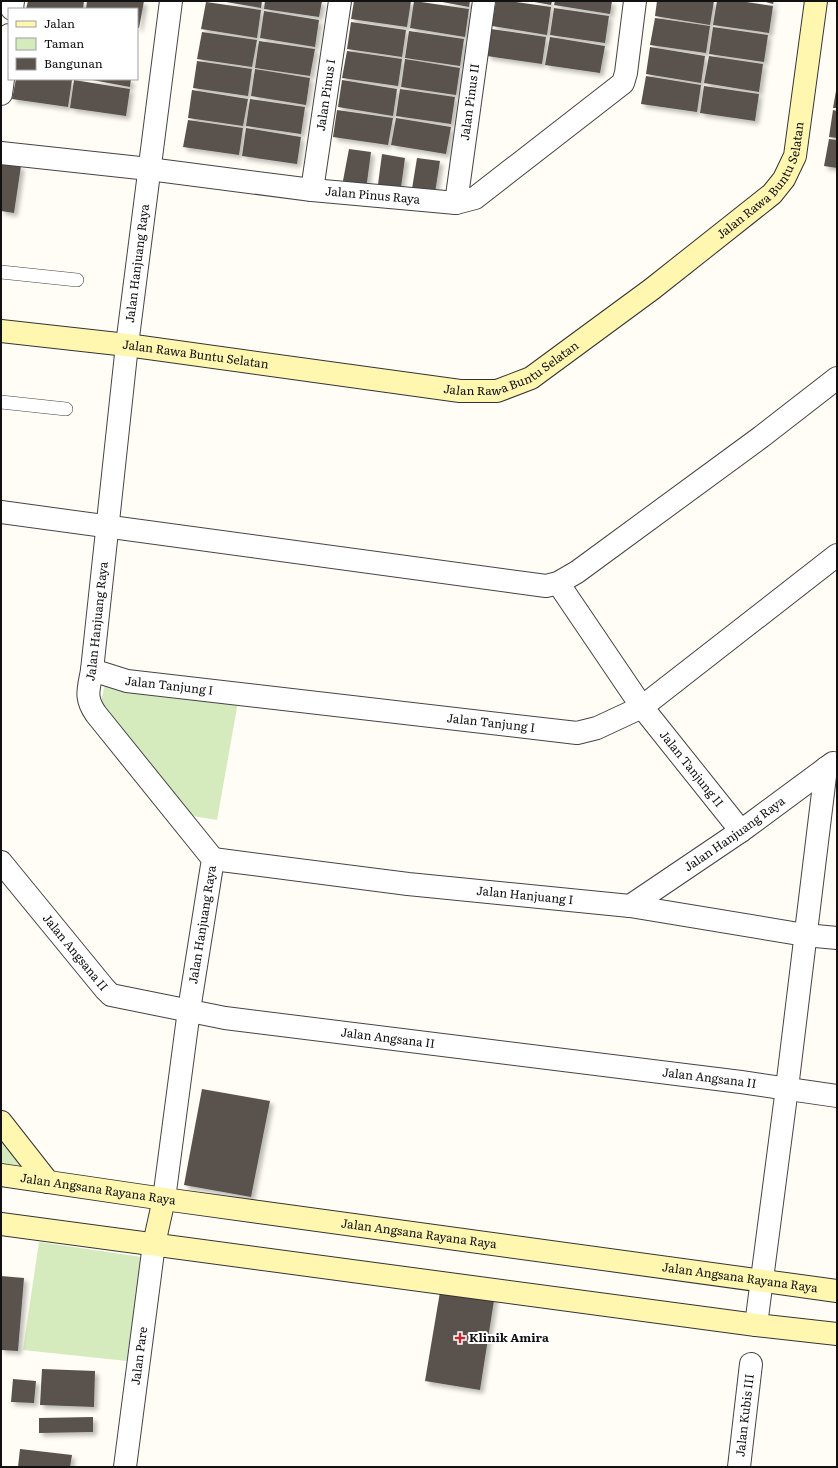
<svg xmlns="http://www.w3.org/2000/svg" width="838" height="1468" font-family="Literata,serif">
<style>
.green{fill:#d5ebbd}
.building{fill:#5a524d;filter:url(#shadow)}
.lines{fill:none;stroke-linecap:round;stroke-linejoin:round}
.lane-casing{stroke:#444;stroke-width:14}
.street-casing{stroke:#444;stroke-width:24}
.secondary-casing{stroke:#333;stroke-width:24}
.lane{stroke:#fff;stroke-width:13}
.street{stroke:#fff;stroke-width:22}
.secondary{stroke:#fff6b0;stroke-width:22}
.poi-dot{fill:#c4262e;stroke:#fff;stroke-width:1.5}
.labels{text-anchor:middle;stroke-width:4;stroke-linejoin:round;paint-order:stroke}
.street-label{font-size:12px;fill:#111;stroke:#fff}
.poi-label{font-size:12px;font-weight:bold;fill:#111;stroke:#fff;text-anchor:start}
</style>
<defs>
<filter id="shadow"><feDropShadow dx="3.5" dy="3.5" stdDeviation="2" flood-color="#0004"/></filter>
</defs>
<rect width="100%" height="100%" fill="#fffdf5"/>
<path class="green" d="M105 684 238 702 217 820 193 816 101 702Z
M1 1125 48 1182 1 1179Z
M39 1242 142 1257 127 1361 23 1350Z"/>
<path class="building" d="M28 1H84L83 9H26Z
M87 1H144L139 28H137V9H86Z
M220 1H262L261 8Z
M265 1H322L319 17 264 9Z
M354 1H411L407 27 351 19Z
M414 1 469 9 465 37 410 28Z
M437 1H470L469 7Z
M496 1H509L551 7 547 35 492 26Z
M529 1H552L551 5Z
M555 1H612L610 14 554 5Z
M657 1H714L710 25 655 16Z
M717 1H740L773 6 769 33 713 25Z
M762 1H774L773 4Z
M206 2 261 10 257 38 201 29Z
M554 8 609 16 605 43 550 35Z
M264 11 319 20 315 47 260 38Z
M655 18 710 26 706 53 650 45Z
M351 22 406 30 402 57 347 49Z
M713 27 768 35 764 62 709 54Z
M491 29 546 37 542 64 487 56Z
M409 31 464 39 460 66 405 58Z
M202 32 257 40 252 67 197 59Z
M550 37 605 46 600 73 545 65Z
M259 41 315 49 310 76 255 68Z
M650 47 705 56 701 83 646 74Z
M347 51 402 59 398 86 342 78Z
M709 56 763 64 759 92 704 83Z
M405 59 460 68 456 95 401 87Z
M197 61 252 69 248 96 193 88Z
M255 69 310 78 306 105 251 96Z
M646 76 701 85 697 112 641 104Z
M16 79 72 80 68 107 12 99Z
M87 79H131L130 87Z
M74 80 130 89 126 116 70 108Z
M342 80 397 89 393 116 338 107Z
M704 86 759 94 755 121 700 113Z
M400 89 455 97 451 124 396 116Z
M192 90 248 99 243 126 188 118Z
M836 91H837V108H833Z
M250 99 305 107 301 134 246 126Z
M337 110 393 118 388 145 333 137Z
M833 110 837 111V138L829 137Z
M396 118 451 127 446 154 391 145Z
M188 120 243 128 239 155 183 147Z
M246 128 301 137 297 164 242 156Z
M829 139 837 140V168L824 166Z
M349 149 371 152 366 190 342 186Z
M382 154 405 158 400 195 377 192Z
M417 158 440 161 434 199 411 195Z
M1 163 21 166 14 213 1 211Z
M202 1089 270 1101 251 1197 184 1185Z
M1 1276 24 1278 18 1351 1 1350Z
M441 1286 495 1294 480 1390 425 1381Z
M42 1369 95 1371 94 1407 40 1405Z
M13 1379 36 1381 34 1403 11 1402Z
M93 1417V1432L39 1433V1418Z
M20 1449 72 1455 70 1467H18Z"/>
<g class="lines">
<defs>
<path id="lane" d="M1 272 77 280
M1 402 66 409"/>
<g id="street">
<path d="M12 9 13 1"/>
<path d="M1 94 9 35"/>
<path id="s1" d="M1 153 149 169 312 190 456 203 475 198 623 83 626 73 635 1"/>
<path id="s2" d="M312 190 340 1"/>
<path id="s3" d="M456 203 484 1"/>
<path d="M1 512 546 586 558 583 577 572 761 437 837 378"/>
<path id="s4" d="M558 583 642 707 741 831"/>
<path id="s5" d="M92 670 127 681 577 733 597 728 642 707 837 555"/>
<path id="s6" d="M213 859 408 884 630 906 805 935 837 938"/>
<path id="s7" d="M1 862 105 989 111 995 225 1018 741 1082 837 1096"/>
<path id="s8" d="M630 906 741 831 833 763"/>
<path id="s9" d="M164 1199 189 1010 213 859 96 714C84 697 89 689 92 670L127 345 171 1"/>
<path d="M756 1325 787 1088 826 768"/>
<path id="s10" d="M125 1467 154 1244"/>
<path id="s11" d="M739 1467 751 1364"/>
</g>
<g id="secondary">
<path id="s12" d="M1 331 127 345 460 391H497L531 378 652 289 772 194 784 179 795 156 816 1"/>
<path d="M1 1122 48 1182"/>
<path id="s13" d="M1 1175 164 1199 837 1291"/>
<path d="M1 1224 756 1325 837 1334"/>
<path d="M154 1244 164 1199"/>
</g>
</defs>
<use href="#lane" class="lane-casing"/>
<use href="#street" class="street-casing"/>
<use href="#secondary" class="secondary-casing"/>
<use href="#lane" class="lane"/>
<use href="#street" class="street"/>
<use href="#secondary" class="secondary"/>
</g>
<path class="poi-dot" d="M458 1332h4v4h4v4h-4v4h-4v-4h-4v-4h4z"/>
<g class="labels">
<g class="street-label">
<text dy="4" stroke="none"><textPath href="#s2" startOffset="96">Jalan Pinus I</textPath></text>
<text dy="4" stroke="none"><textPath href="#s3" startOffset="102">Jalan Pinus II</textPath></text>
<text dy="4" stroke="none"><textPath href="#s12" startOffset="845">Jalan Rawa Buntu Selatan</textPath></text>
<text dy="4" stroke="none"><textPath href="#s1" startOffset="374">Jalan Pinus Raya</textPath></text>
<text dy="4" stroke="none"><textPath href="#s9" startOffset="985">Jalan Hanjuang Raya</textPath></text>
<text dy="4" stroke="none"><textPath href="#s12" startOffset="196">Jalan Rawa Buntu Selatan</textPath></text>
<text dy="4" stroke="none"><textPath href="#s12" startOffset="520">Jalan Rawa Buntu Selatan</textPath></text>
<text dy="4" stroke="none"><textPath href="#s9" startOffset="625">Jalan Hanjuang Raya</textPath></text>
<text dy="4" stroke="none"><textPath href="#s5" startOffset="79">Jalan Tanjung I</textPath></text>
<text dy="4" stroke="none"><textPath href="#s5" startOffset="403">Jalan Tanjung I</textPath></text>
<text dy="4" stroke="none"><textPath href="#s4" startOffset="229">Jalan Tanjung II</textPath></text>
<text dy="4" stroke="none"><textPath href="#s8" startOffset="127">Jalan Hanjuang Raya</textPath></text>
<text dy="4" stroke="none"><textPath href="#s6" startOffset="314">Jalan Hanjuang I</textPath></text>
<text dy="4" stroke="none"><textPath href="#s9" startOffset="277">Jalan Hanjuang Raya</textPath></text>
<text dy="4" stroke="none"><textPath href="#s7" startOffset="117">Jalan Angsana II</textPath></text>
<text dy="4" stroke="none"><textPath href="#s7" startOffset="453">Jalan Angsana II</textPath></text>
<text dy="4" stroke="none"><textPath href="#s7" startOffset="777">Jalan Angsana II</textPath></text>
<text dy="4" stroke="none"><textPath href="#s13" startOffset="98">Jalan Angsana Rayana Raya</textPath></text>
<text dy="4" stroke="none"><textPath href="#s13" startOffset="422">Jalan Angsana Rayana Raya</textPath></text>
<text dy="4" stroke="none"><textPath href="#s13" startOffset="746">Jalan Angsana Rayana Raya</textPath></text>
<text dy="4" stroke="none"><textPath href="#s10" startOffset="112">Jalan Pare</textPath></text>
<text dy="4" stroke="none"><textPath href="#s11" startOffset="52">Jalan Kubis III</textPath></text>
</g>
<g class="poi-label">
<text x="469" y="1342">Klinik Amira</text>
</g>
</g>
<rect width="838" height="1468" fill="none" stroke="#111111" stroke-width="4"/>
<rect x="8" y="8" width="130" height="72" fill="#ffffff" stroke="#a0a0a0"/>
<rect x="16" y="21" width="20" height="6" fill="#fff6b0" stroke="#a0a0a0"/>
<text x="44" y="28" font-size="12" fill="#111111">Jalan</text>
<rect x="16" y="38" width="20" height="12" fill="#d5ebbd" stroke="#a0a0a0"/>
<text x="44" y="48" font-size="12" fill="#111111">Taman</text>
<rect x="16" y="58" width="20" height="12" fill="#5a524d" stroke="#a0a0a0"/>
<text x="44" y="68" font-size="12" fill="#111111">Bangunan</text>
</svg>
